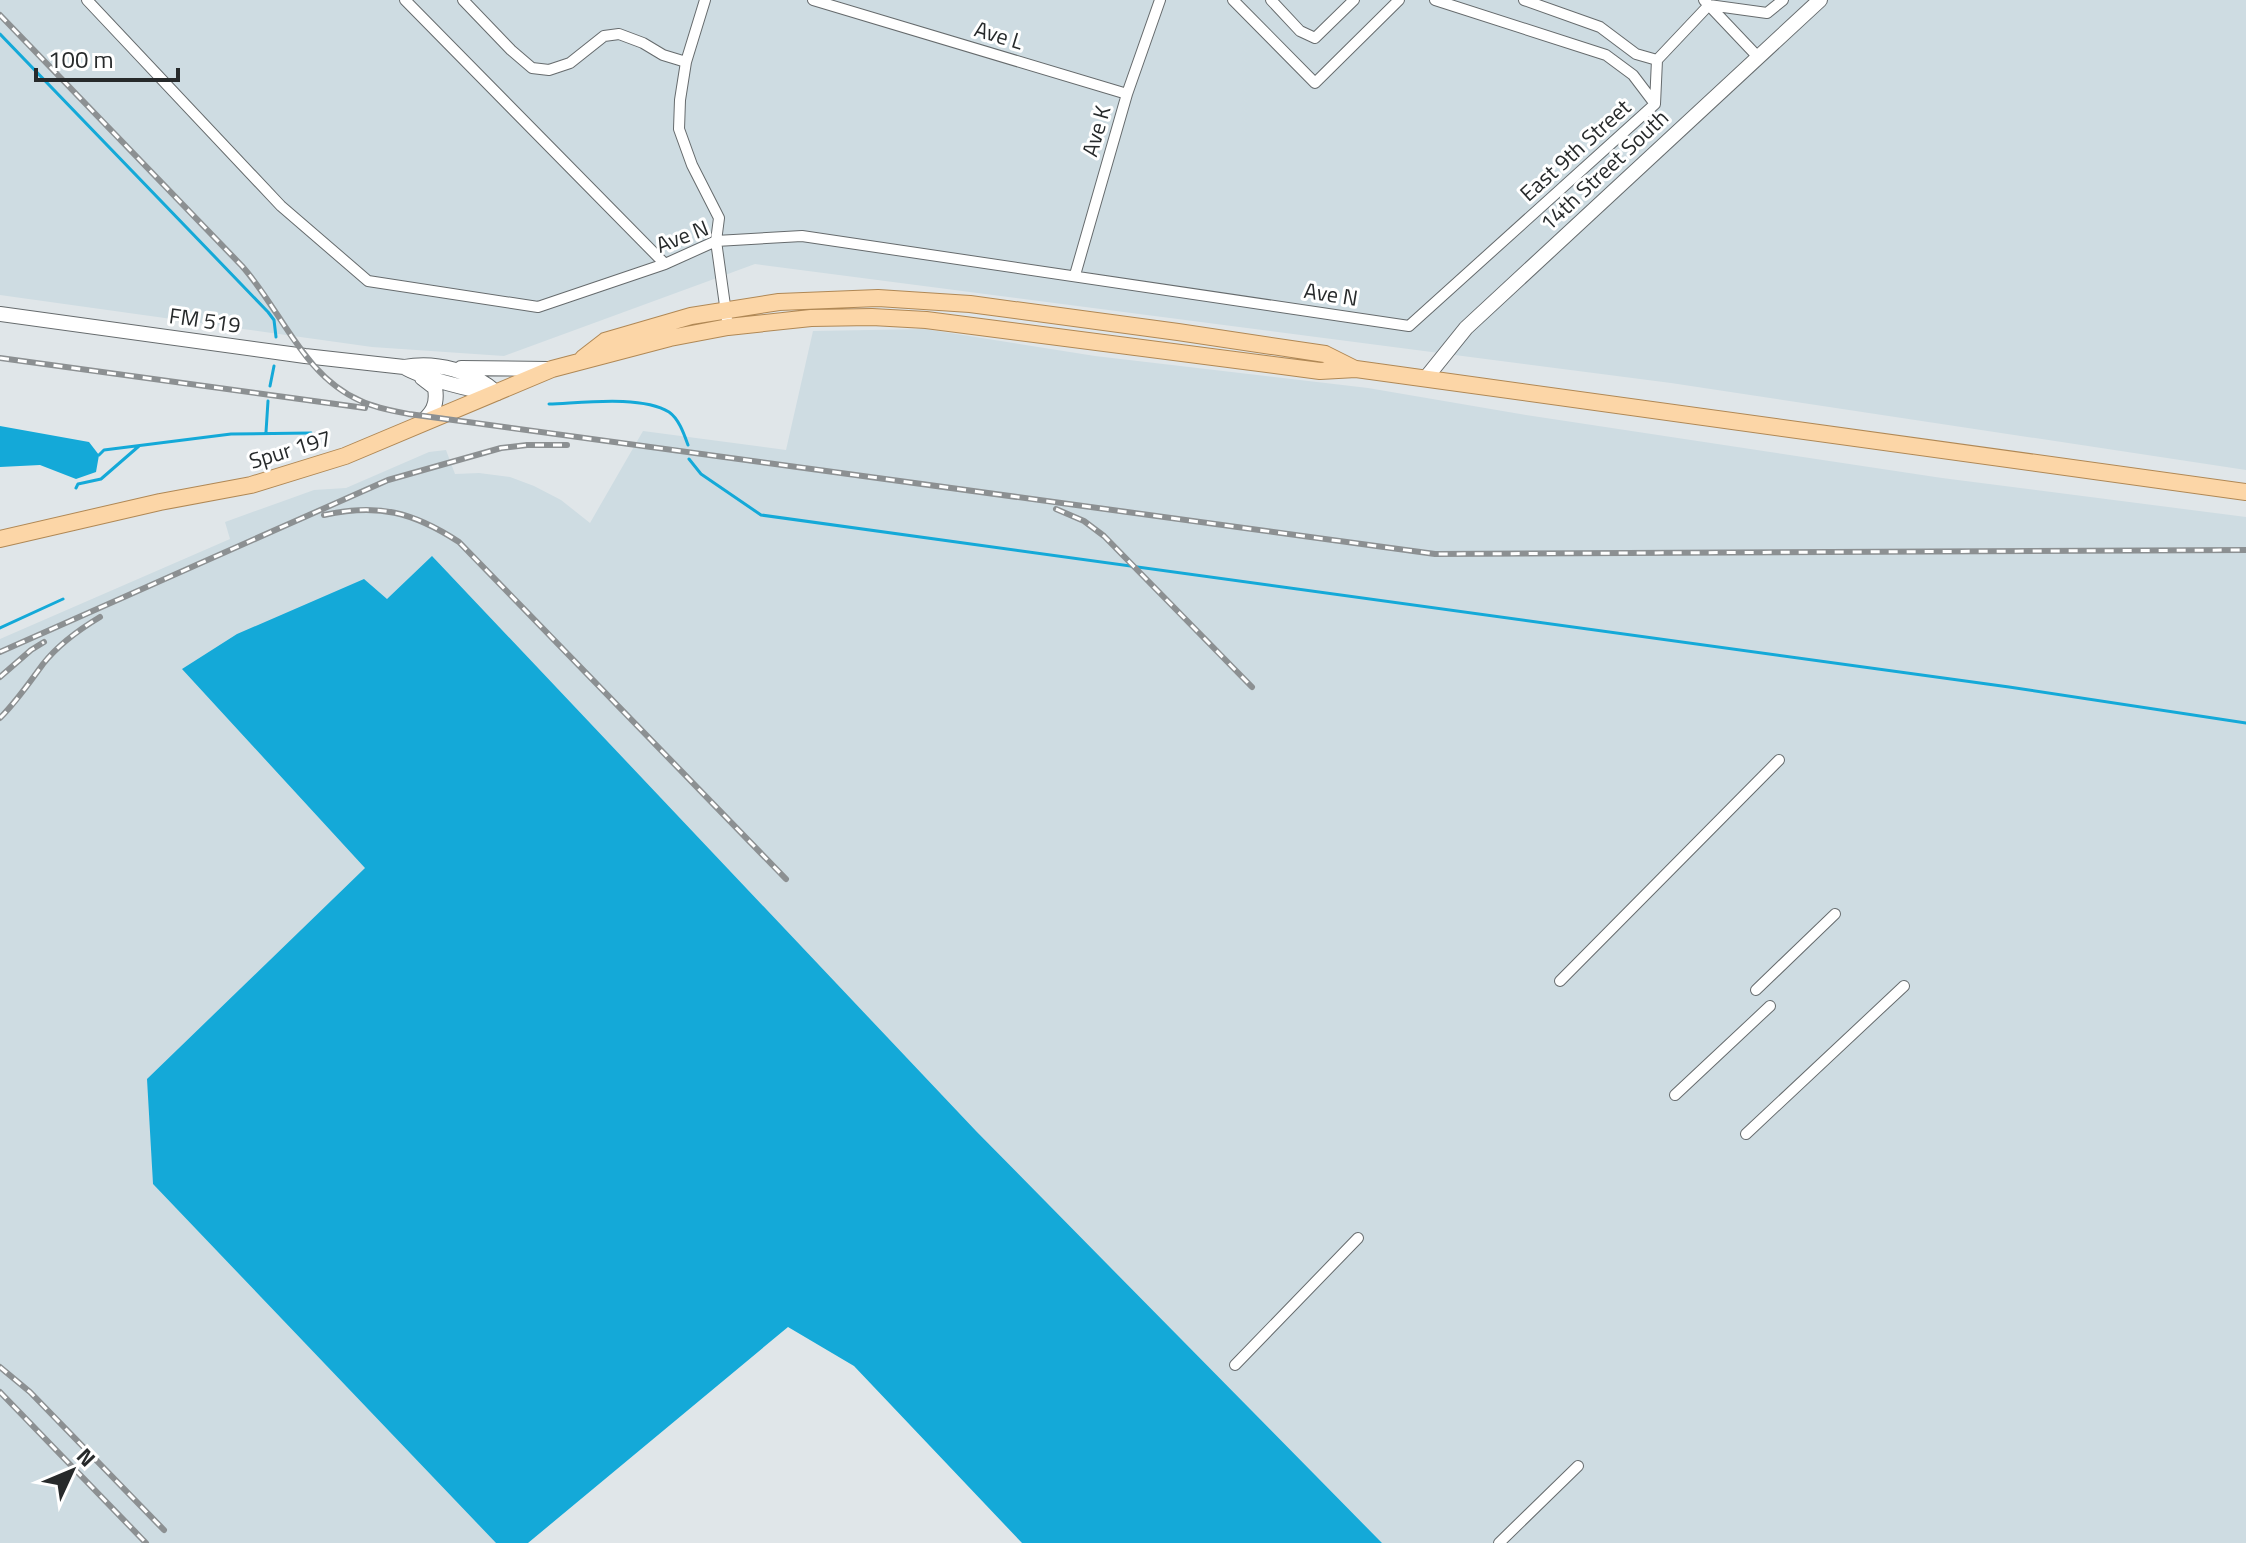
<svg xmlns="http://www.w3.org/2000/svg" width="2246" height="1543" font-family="'Titillium Web',sans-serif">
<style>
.built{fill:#cedce2}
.water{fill:#14a9d8}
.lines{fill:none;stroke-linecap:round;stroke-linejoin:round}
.stream{stroke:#14a9d8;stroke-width:3}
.minor-casing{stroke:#666b6d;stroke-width:12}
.tertiary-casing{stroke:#666b6d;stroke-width:16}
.secondary-casing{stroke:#666b6d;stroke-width:16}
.primary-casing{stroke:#b08855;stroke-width:18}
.minor{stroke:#fff;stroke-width:10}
.tertiary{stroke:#fff;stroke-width:14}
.secondary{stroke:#fff;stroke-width:14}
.primary{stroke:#fcd6a7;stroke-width:16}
.rail-casing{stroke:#8c9092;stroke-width:6}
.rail{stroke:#fff;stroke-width:3;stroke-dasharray:9;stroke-linecap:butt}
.labels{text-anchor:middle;stroke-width:6;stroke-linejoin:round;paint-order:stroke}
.street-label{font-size:22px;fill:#272a2b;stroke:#fff}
</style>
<rect width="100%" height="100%" fill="#e0e6e9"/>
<path class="built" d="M0 0H2246V470L1671 383 755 264 504 356 372 347 0 295Z
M925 329 1095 356 1368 388 1526 415 1942 478 2246 517V1543H1382L976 1131 365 868 148 1079 153 1184 496 1543H0V639L230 539 225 522 314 490 346 488 429 452 446 450 455 474 479 473 510 477 534 486 561 500 590 523 643 431 786 450 813 331Z"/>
<path class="water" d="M0 426 89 442 99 455 96 472 76 479 40 465 0 467Z
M432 556 976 1131 1382 1543H1022L854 1366 788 1327 528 1543H496L153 1184 147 1079 365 868 182 669 237 634 364 579 387 599Z"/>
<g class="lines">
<path class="stream" d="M0 34 268 312 274 320 276 337
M270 386 274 366
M549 404C581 403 641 395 669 412 679 419 684 434 688 445
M266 432 268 401
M99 455 104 450 231 434 311 433
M689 459 701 474 761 515 2009 687 2246 723
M76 488 78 484 101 479 139 446
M0 628 63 599"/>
<defs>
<path id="minor" d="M87 0 281 206 368 281 538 307 665 264 716 241 802 236 1409 326 1655 104 1657 60 1709 5 1767 13 1783 0
M405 0 665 264
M463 0 511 50 532 68 549 70 570 63 604 36 619 34 643 43 663 55 686 62
M705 0 686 62 680 100 679 129 692 165 719 218 716 241 728 327
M813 0 1127 94
M1233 0 1315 83 1399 0
M1271 0 1300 31 1315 38 1354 0
M1435 0 1606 55 1633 75 1655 104
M1524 0 1600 27 1636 54 1657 60
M1704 0 1758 57
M1075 275 1127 94 1160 0
M1560 981 1779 760
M1756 990 1835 914
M1675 1095 1770 1006
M1746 1134 1904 986
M1235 1365 1358 1238
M1499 1543 1578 1466"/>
<path id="tertiary" d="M1425 379 1466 328 1820 0"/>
<path id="secondary" d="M0 314 305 356 404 367C437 361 472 371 497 393
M404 367C422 378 473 391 495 393
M461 368 548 369
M420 424C432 413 438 406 435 388L422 378"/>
<path id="primary" d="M583 358 605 341 691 316 779 302 878 298 970 304 1178 332 1325 354 1355 369
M0 539 160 502 251 485 345 456 552 369 670 338 728 327 811 318 872 317 926 320 1320 371 1356 369 2246 492"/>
</defs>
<use href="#minor" class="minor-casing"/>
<use href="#tertiary" class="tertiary-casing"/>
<use href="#secondary" class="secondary-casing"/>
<use href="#primary" class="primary-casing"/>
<use href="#minor" class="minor"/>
<use href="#tertiary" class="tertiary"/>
<use href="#secondary" class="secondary"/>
<use href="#primary" class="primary"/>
<defs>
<path id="rail" d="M0 15 242 266C282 311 303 376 361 401 376 408 393 411 409 414L1435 554 2246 550
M0 358 365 408
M1056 509 1084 521 1104 536 1252 687
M324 515C378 503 413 512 459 542L786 879
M0 652 388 480 501 448 527 445H567
M0 677 31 650 44 642
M0 718C17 701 29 683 43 664 58 645 80 629 100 617
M0 1367 30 1392 164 1530
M0 1392 146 1543"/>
</defs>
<use href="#rail" class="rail-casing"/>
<use href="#rail" class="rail"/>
</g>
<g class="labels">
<g class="street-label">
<text transform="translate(999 35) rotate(17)" y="8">Ave L</text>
<text transform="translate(1096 131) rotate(-74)" y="8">Ave K</text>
<text transform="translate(1575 150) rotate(-42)" y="8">East 9th Street</text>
<text transform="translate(1604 170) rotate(-43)" y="8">14th Street South</text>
<text transform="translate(682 236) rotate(-21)" y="8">Ave N</text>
<text transform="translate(1331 294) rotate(9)" y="8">Ave N</text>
<text transform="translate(205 320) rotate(8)" y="8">FM 519</text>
<text transform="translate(290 449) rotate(-17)" y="8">Spur 197</text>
</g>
</g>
<g transform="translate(72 1471) rotate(46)" stroke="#ffffff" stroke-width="6" paint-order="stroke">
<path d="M0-6L14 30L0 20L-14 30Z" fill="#272a2b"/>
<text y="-12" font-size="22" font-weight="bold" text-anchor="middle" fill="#272a2b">N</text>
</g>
<path d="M36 68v12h142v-12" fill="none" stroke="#272a2b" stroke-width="4"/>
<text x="48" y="68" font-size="24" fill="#272a2b" stroke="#ffffff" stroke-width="6" paint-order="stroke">100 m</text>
</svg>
